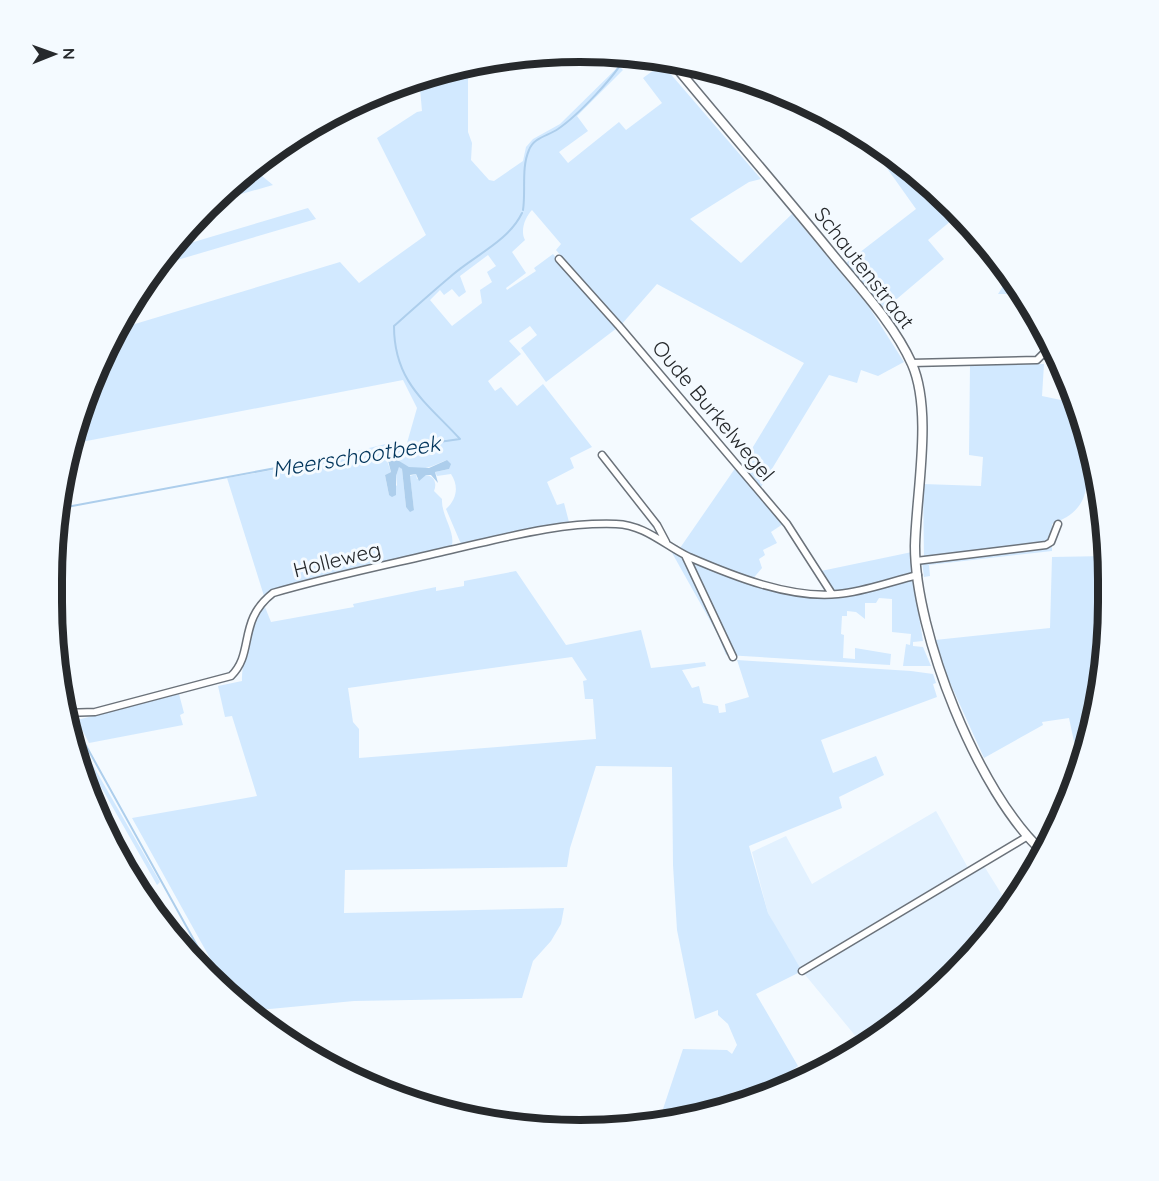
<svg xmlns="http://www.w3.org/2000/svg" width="1159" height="1181" font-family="Quicksand,sans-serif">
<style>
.built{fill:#e2f1ff}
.green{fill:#d2e9ff;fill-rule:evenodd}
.water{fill:#adceec}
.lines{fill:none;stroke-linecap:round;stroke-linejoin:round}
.stream{stroke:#adceec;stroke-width:2}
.minor-casing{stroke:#6b727a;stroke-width:9}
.tertiary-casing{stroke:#6b727a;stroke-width:11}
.minor{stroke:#fff;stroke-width:6}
.tertiary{stroke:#fff;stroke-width:8}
.labels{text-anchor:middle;stroke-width:6;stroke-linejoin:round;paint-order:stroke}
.street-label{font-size:21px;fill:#26292c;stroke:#f4faff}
.water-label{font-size:22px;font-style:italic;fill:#00345b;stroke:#f4faff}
.rim{fill:none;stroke:#26292c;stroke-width:8}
</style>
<rect width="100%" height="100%" fill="#f4faff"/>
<path class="built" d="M936 811 971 873 984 866 1009 906 977 950 938 986 862 1044 802 971 782 939 768 913 752 852 786 836 812 884Z"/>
<path class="green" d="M662 64 761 179 749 182 690 219 741 263 792 214 869 307 904 362 878 376 861 370 857 383 829 375 761 487 742 465 804 363 657 284 621 325 556 250 561 244 532 210C525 217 520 231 525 240L512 252 526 273 506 288 507 290 536 271 534 268 553 254 617 328 546 382 521 348 537 335 530 326 509 341 521 354 488 381 495 391 501 387 517 406 543 384 592 447 570 458 574 468 547 482 557 505 564 503 569 522 591 521V524L525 529 461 544 446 509C457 499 459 486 451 474L437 476 435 472 449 469 447 460C434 465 419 474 405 465 397 460 395 456 385 455L391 472 385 475 389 495 397 485 396 476 399 466 402 469 406 507 414 510 410 476 416 474 417 479 426 475C435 476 437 484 434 491L442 499C441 515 455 531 452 545L270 592 264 596 227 478 348 457V453L394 442 397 451 405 450 417 408 403 380 71 444 79 409 115 330 340 262 359 283 426 235 377 138 417 112 422 111 419 78 443 69 468 65V132L472 143 471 160 489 180 494 181 523 161 526 147 533 139 560 124 619 66 623 70 577 116 588 131 559 152 568 163 619 122 626 130 662 103 643 78ZM488 255 496 266 487 272 492 282 480 290 482 303 452 326 430 300 440 290 444 295 452 289 459 297 466 292 460 276Z
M864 136 928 182 999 258 1007 271 958 215 928 240 944 259 885 309 846 263 916 209Z
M251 167 273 185 213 202Z
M308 208 316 219 157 266 170 249Z
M1010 275 1021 294H998Z
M1044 364 1042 396 1075 403 1090 443 1097 487 1086 488C1083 508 1070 517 1052 524V539L1046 543 924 558 923 484 981 486 983 457 969 455 970 365Z
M736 467 783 524 771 532 777 543 763 550 765 555 759 559 762 568 751 581 776 590 835 596 821 571 912 552 915 591 923 641 913 642V646L923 647 931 666H903L906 644 910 645 911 634 892 632V599L879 598 876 603H865V619L856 612 847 611V616H842L841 634 844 635 843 658 855 659V648L891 654 890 665 726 655 717 633 671 551 677 545 680 548Z
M1052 547V551L929 565 930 576 924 577 922 562Z
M1107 556 1104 670 1080 770 1069 718 1042 722 1043 725 984 758 946 674 935 640 1050 628 1052 557Z
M516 571 566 645 641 630 651 668 705 662 706 666 682 670 692 688 699 686 703 703 718 706 719 713 726 712 725 704 749 697 737 660 911 671 933 674 936 683 933 684 937 697 821 740 833 773 876 756 884 775 839 797 842 808 749 846 768 913 802 971 756 994 798 1066 766 1090 733 1092 726 1098H719L716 1112 659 1121 683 1049 727 1050 732 1054 737 1045 728 1024 718 1015V1010L695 1019 677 930 673 865 672 767 596 766 570 848 567 867 345 870 344 913 564 908 561 924 551 941 533 961 522 998 354 1001 249 1011 231 996 132 818 257 796 232 716 225 717 218 686 242 681C242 662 250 619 265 607L271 622 354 607 353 604 436 587V591L464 586V581ZM572 657 587 680 583 681 585 699H593L596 739 359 758V729L353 722 348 688Z
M179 694 184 713 180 715 183 725 89 743 77 720Z
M64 715 160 882 157 885 100 785 86 787Z
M938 986 901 1021 862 1044 929 992Z"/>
<path class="water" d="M424 440 433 441 436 447 419 452 416 445Z
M386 453 409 467 429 468 447 460 451 464 449 469 435 472 438 483 431 475H426L419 481 416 474 410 475 414 510 410 512 406 507 402 469 399 467 396 476V495L392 497 389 495 385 475 391 472Z"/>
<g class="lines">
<path class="stream" d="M523 210C526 191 521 168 529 150 534 137 548 136 558 129 577 116 617 75 626 55
M432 443 460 439C426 402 394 382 394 326 412 310 431 293 450 277 473 256 508 242 522 213
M56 509 346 455 417 445
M61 702 66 710
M69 715 220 987"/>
<defs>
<path id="minor" d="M559 259 619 326 787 524 832 594
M1043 355H1057
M911 363 1037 360 1045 352 1047 335
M602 455 657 525 666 542
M685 555 733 657
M916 561 1046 545 1051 542 1058 524
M64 713 95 712 231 676C255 653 237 621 273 593 331 576 391 564 450 550 504 538 559 522 616 524 645 525 664 545 689 557 733 576 790 599 838 594 864 592 892 581 918 575
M802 971 1028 836"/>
<path id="tertiary" d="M671 61C723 124 777 186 829 250 858 286 893 322 912 364 933 412 916 494 915 546 915 633 978 793 1043 852"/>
</defs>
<use href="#minor" class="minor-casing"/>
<use href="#tertiary" class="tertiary-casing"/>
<use href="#minor" class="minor"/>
<use href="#tertiary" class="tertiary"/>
</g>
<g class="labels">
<g class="street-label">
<text transform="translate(864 268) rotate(52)" y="7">Schautenstraat</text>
<text transform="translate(713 411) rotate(50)" y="7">Oude Burkelwegel</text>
<text transform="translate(337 560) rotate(-14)" y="7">Holleweg</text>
</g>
<g class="water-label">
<text transform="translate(356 456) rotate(-9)" y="8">Meerschootbeek</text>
</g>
</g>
<path d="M0 0H1159V1181H0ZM580 62H580A518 518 0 0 1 1098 580V602A518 518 0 0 1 580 1120H580A518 518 0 0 1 62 602V580A518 518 0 0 1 580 62Z" fill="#f4faff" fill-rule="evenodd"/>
<path class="rim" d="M580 62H580A518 518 0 0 1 1098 580V602A518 518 0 0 1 580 1120H580A518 518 0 0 1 62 602V580A518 518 0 0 1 580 62Z"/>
<g transform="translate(54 54) rotate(89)" stroke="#f4faff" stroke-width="4.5" paint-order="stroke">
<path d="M0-4.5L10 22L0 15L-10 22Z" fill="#26292c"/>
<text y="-9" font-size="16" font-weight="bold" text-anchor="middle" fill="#26292c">N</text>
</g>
</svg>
